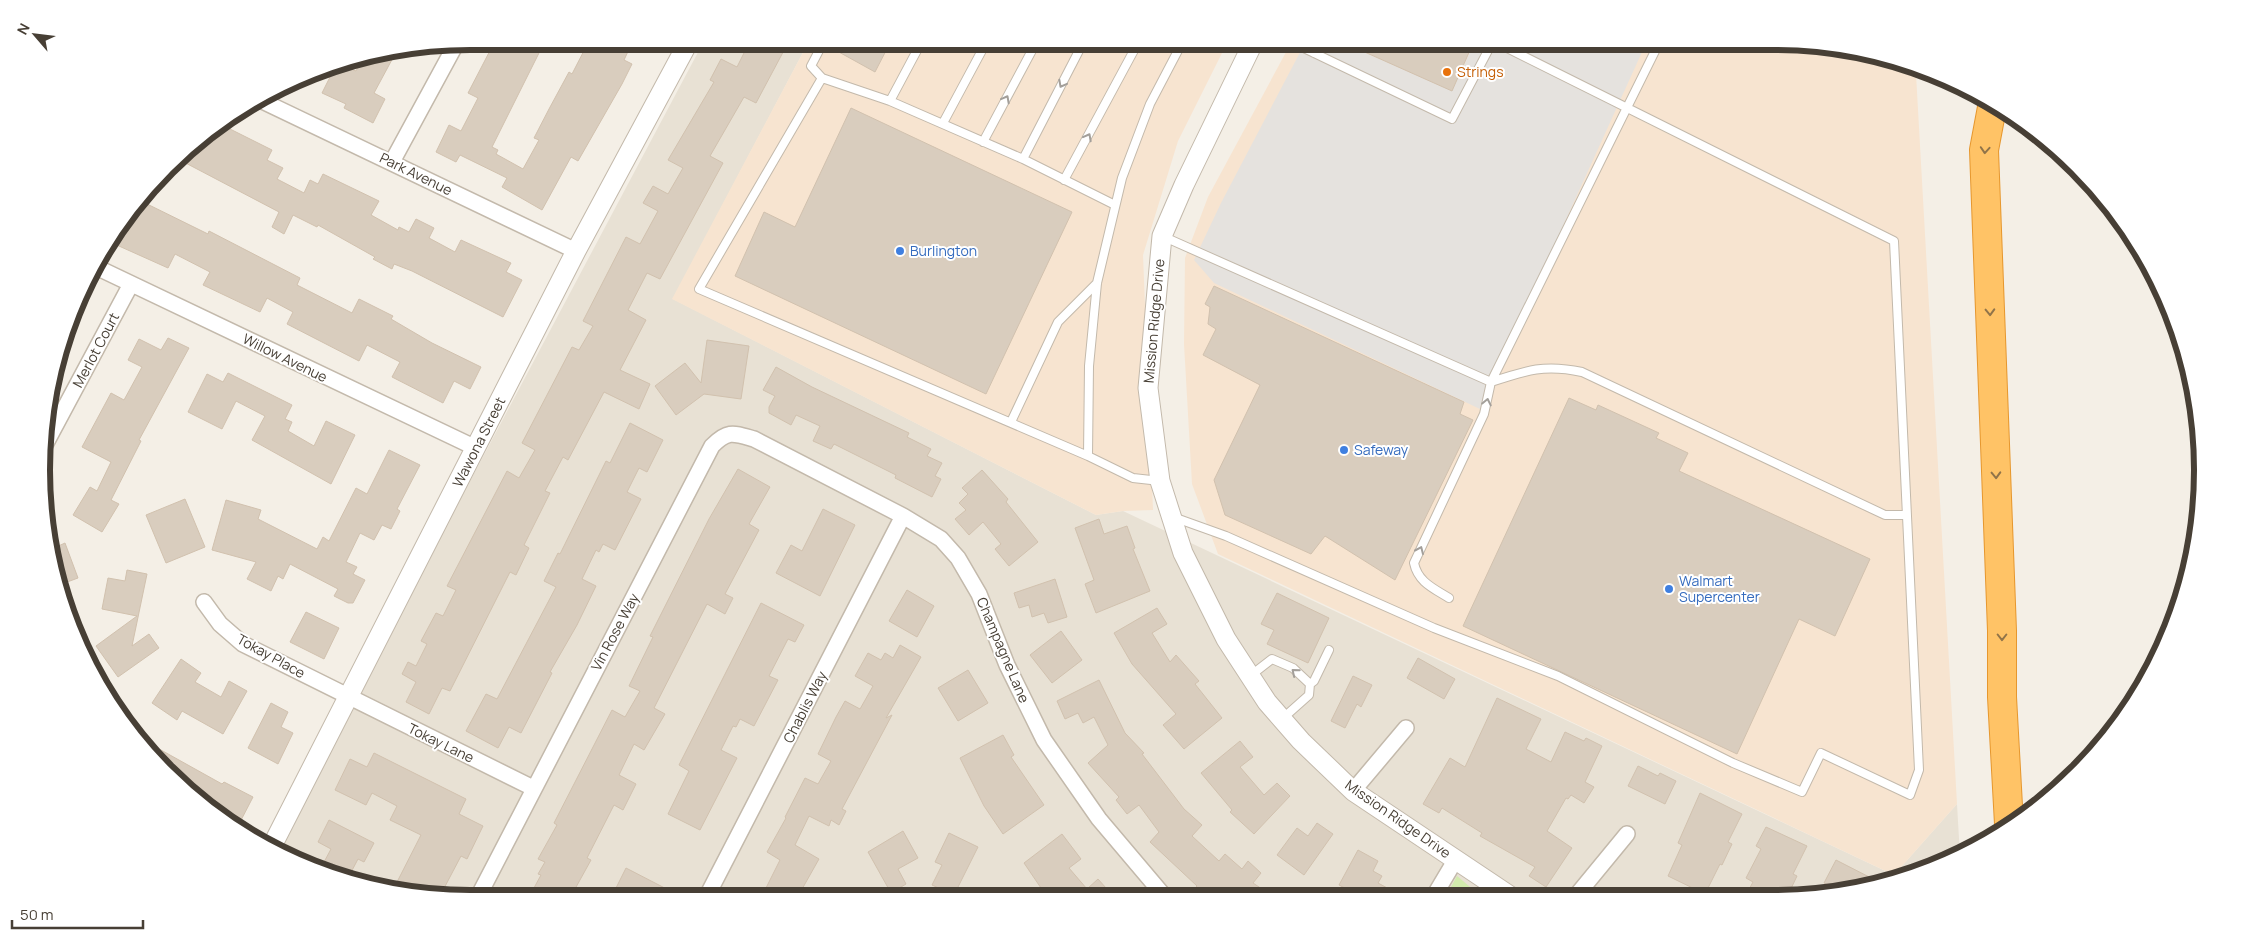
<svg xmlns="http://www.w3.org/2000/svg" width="2244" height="940" font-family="Manrope,sans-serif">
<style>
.residential{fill:#e8e1d4}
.commercial{fill:#f7e4d0}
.green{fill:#d2ebad}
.parking{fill:#e5e2de}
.building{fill:#d9cdbe;stroke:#d1c1ae}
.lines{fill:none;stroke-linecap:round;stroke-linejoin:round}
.service-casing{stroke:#c3b9ab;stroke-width:10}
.minor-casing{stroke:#c3b9ab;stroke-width:18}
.tertiary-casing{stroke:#c3b9ab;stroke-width:21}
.motorway-casing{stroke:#e6972e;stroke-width:30}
.service{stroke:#fff;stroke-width:8}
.minor{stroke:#fff;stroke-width:15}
.tertiary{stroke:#fff;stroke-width:19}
.motorway{stroke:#ffc366;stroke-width:28}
.oneway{stroke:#a39f9a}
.oneway2{stroke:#917449}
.food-dot{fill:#e8710a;stroke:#fff;stroke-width:2}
.shop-dot{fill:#3f7fe0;stroke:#fff;stroke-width:2}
.labels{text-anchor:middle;stroke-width:4;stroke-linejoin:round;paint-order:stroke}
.food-label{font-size:14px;fill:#c56008;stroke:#fff;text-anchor:start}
.street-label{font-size:14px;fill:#473f35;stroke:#fff}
.shop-label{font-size:14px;fill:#366cbe;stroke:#fff;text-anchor:start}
.rim{fill:none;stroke:#473f35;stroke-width:6}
</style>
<rect width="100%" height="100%" fill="#f4efe6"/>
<path class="residential" d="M704 41H809L673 299 1096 515 1123 511 1894 875 1957 804 1960 856 1830 895 470 899 332 876 276 846Z"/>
<path class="commercial" d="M809 41H1228L1178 141 1143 255 1153 510 1123 511 1096 515 672 299Z
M1292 41H1774L1885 60 1916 74 1957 804 1894 875 1218 554 1192 484 1184 344 1185 258 1208 197Z"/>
<path class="green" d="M1457 876 1481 896H1446Z"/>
<path class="parking" d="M1306 41H1324L1347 52 1350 46 1452 91 1475 41H1647L1480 409 1214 283 1194 260 1221 203Z"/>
<path class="building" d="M495 41H545L492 147 498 150 496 154 523 169 539 140 534 138 549 109 569 72 572 74 589 41H623L631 45 624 60 632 64 622 84 578 161 571 157 542 210 502 187 507 178 460 155 456 162 436 152 449 125 461 131 478 98 468 93Z
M750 41H789L756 103 744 97 710 156 723 163 660 279 647 273 628 310 646 320 620 370 650 384 639 409 604 392 568 460 563 457 545 491 550 493 524 545 529 548 516 575 510 572 450 691 442 688 429 714 406 702 416 682 402 674 408 662 416 666 427 644 421 641 436 613 443 616 456 590 447 586 507 471 519 478 535 450 522 443 572 347 579 350 593 326 583 321 626 237 640 244 658 211 643 203 653 186 668 194 683 168 668 160 714 82 710 80 721 59 737 67Z
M830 41H891L875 72 828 46Z
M1340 41H1474L1452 91Z
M395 54 374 93 385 99 373 123 344 108 346 104 322 93 337 63 356 71 362 59Z
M851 108 1072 212 986 394 735 276 764 212 795 227Z
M220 124 272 150 267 160 283 168 277 179 304 193 310 180 318 184 323 174 379 201 371 215 398 230 399 227 409 232 416 219 434 228 429 238 455 252 461 240 511 263 506 272 522 280 503 317 412 271 394 264 392 269 373 259 375 257 318 225 317 227 293 215 284 234 272 227 279 212 178 159 188 147Z
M143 202 208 234 209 231 300 278 297 285 352 313 359 299 393 316 391 319 432 343 481 367 470 389 454 381 443 403 392 377 400 362 367 345 359 361 287 324 293 312 267 298 260 312 203 285 210 272 175 254 168 268 110 242Z
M1214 286 1464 402 1460 414 1473 420 1395 580 1325 536 1311 554 1225 515 1214 480 1260 385 1203 355 1216 329 1208 324 1210 307 1205 304Z
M168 338 189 348 139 440 141 441 111 500 119 504 102 532 73 515 90 487 97 491 111 462 82 447 111 393 124 400 142 367 128 360 139 339 161 350Z
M707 340 749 346 741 399 704 394 676 415 655 386 685 363 701 383Z
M776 367 812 387 909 433 907 437 931 449 927 456 942 463 935 476 941 479 932 497 895 478 896 475 834 444 831 449 813 441 820 426 796 415 791 425 769 413V407L775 396 763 390Z
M228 373 292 405 285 419 292 422 288 431 314 446 326 421 355 435 331 484 252 440 265 416 236 401 222 429 188 412 207 374 223 382Z
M1569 398 1596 410 1598 405 1659 433 1656 438 1688 453 1679 471 1870 559 1835 636 1799 619 1737 754 1463 626Z
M630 423 663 440 647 472 639 468 627 492 641 499 615 550 603 544 599 552 596 550 582 579 596 586 577 625 550 672 552 673 521 733 509 727 498 748 466 731 486 694 497 699 556 587 544 581 558 553 560 554 606 461 610 463Z
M389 450 420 465 397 509 400 511 391 529 382 525 374 540 360 533 346 562 357 567 353 574 365 580 353 603H348L334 596 338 589 290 564 283 579 278 576 271 591 247 579 256 562 212 550 226 500 261 510 258 519 317 549 323 537 329 541 356 488 367 494Z
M738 469 770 487 749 524 759 530 725 594 733 598 725 614 707 604 654 708 665 714 644 750 634 744 619 775 636 784 623 810 614 805 587 858 591 860 570 898 528 899 541 875 538 874 545 862 538 859 557 825 554 823 612 710 625 717 640 691 629 686 653 637 650 636 709 519Z
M982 470 1008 499 1006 502 1038 542 1009 566 995 549 1001 544 983 522 969 535 955 519 966 510 959 503 968 494 962 488Z
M185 499 205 547 166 563 146 515Z
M823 509 855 525 820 596 776 573 791 545 802 551Z
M1099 519 1104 534 1127 526 1135 548 1133 549 1150 591 1096 613 1085 584 1094 580 1075 528Z
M65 543 78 578 59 585 50 554 54 548Z
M127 570 147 574 132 646 149 634 159 648 118 677 96 646 137 616 102 609 108 578 125 581Z
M1055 579 1067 617 1048 623 1044 613 1032 617 1029 605 1019 608 1014 593Z
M907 590 934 606 917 637 889 621Z
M1277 593 1329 618 1308 663 1267 644 1274 630 1261 624Z
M761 603 804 625 795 642 788 639 769 676 778 680 754 726 740 719 736 727 733 726 721 750 737 758 700 830 668 814 689 771 679 765Z
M1157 608 1167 624 1152 633 1170 662 1176 655 1199 681 1195 684 1222 718 1184 749 1163 725 1176 714 1132 664 1114 633Z
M306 612 339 628 324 659 290 642Z
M1061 631 1082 660 1052 683 1030 655Z
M900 645 921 657 886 718 892 715 842 809 846 811 839 825 831 820 829 826 809 816 795 845 819 859 797 898H761L780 860 767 852 786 818 785 817 805 778 818 784 831 761 818 754 836 717 845 701 860 709 873 686 855 676 868 653 881 660 885 653 893 658Z
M1418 658 1455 679 1444 699 1407 678Z
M181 659 201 673 195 682 221 697 229 681 247 691 223 734 182 711 177 720 152 703Z
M968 670 988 703 958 721 938 688Z
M1353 676 1372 685 1361 707 1357 704 1345 728 1331 721Z
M1099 680 1125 733 1144 753 1142 754 1184 809 1202 825 1192 836 1219 861 1225 854 1242 869 1248 861 1261 873 1253 883 1274 897H1243L1233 889 1226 897H1203L1194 889 1197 886 1150 842 1159 832 1139 805 1127 814 1116 800 1119 797 1088 763 1108 745 1094 717 1083 723 1078 713 1065 719 1057 701Z
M1497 698 1541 719 1526 749 1551 762 1565 732 1584 741 1586 738 1602 746 1585 782 1594 787 1584 803 1571 795 1568 799 1566 798 1547 831 1572 848 1546 887 1529 876 1535 867 1480 836 1482 833 1442 808 1439 813 1423 804 1450 758 1465 767Z
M271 703 288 712 281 727 293 733 278 764 248 748Z
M1003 735 1014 755 1011 757 1044 805 1003 834 984 806 960 758Z
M1240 741 1253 757 1240 767 1264 795 1277 783 1290 796 1254 834 1230 812 1232 810 1201 773Z
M152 745 222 784 224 782 253 797 238 826 209 810 150 747Z
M374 753 466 799 459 814 483 826 467 859 461 856 441 894 395 886 421 835 390 820 397 806 372 793 366 805 335 790 350 759 367 767Z
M1638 766 1658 776 1660 773 1676 781 1665 804 1628 786Z
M1700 793 1742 814 1728 842 1732 844 1722 865 1720 864 1705 894 1668 876 1682 845 1678 843Z
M329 820 374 843 364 862 358 859 348 878 323 864 331 849 318 842Z
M1317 823 1333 834 1304 875 1277 855 1297 828 1308 836Z
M1766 827 1807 846 1793 874 1797 876 1788 895H1746L1753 882 1746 878 1761 849 1756 846Z
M903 831 918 858 898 869 906 884 891 893 868 852Z
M949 833 978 847 954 895 932 885 942 865 935 862Z
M1062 834 1081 859 1069 868 1087 889 1098 879 1114 897H1050L1041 888 1024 863Z
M1358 850 1378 861 1373 871 1382 876 1378 883 1402 896H1360L1339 885Z
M1836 860 1877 881 1841 892 1824 883Z
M626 868 684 898H611Z"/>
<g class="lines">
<defs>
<path id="service" d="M922 41 890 101 822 78 699 289 1088 456 1089 366 1097 283 1122 178 1150 104 1183 41
M1289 41 1452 119 1493 41
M1314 53 1319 41
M822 78 811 66 824 41
M890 101 1023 159 1115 205
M943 123 987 41
M983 142 1037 41
M1023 159 1084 41
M1064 180 1139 41
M1162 236 1491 382 1660 41
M1011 422 1058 322 1097 283
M1088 456 1133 478 1160 481
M1173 517 1226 536 1434 628 1558 676 1733 763 1802 792 1821 753 1910 795 1919 770 1894 241 1493 41
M1449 598C1433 588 1418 582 1414 563L1484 414 1491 382C1527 370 1545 364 1582 372L1885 515H1906
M1250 676 1272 659 1293 668 1310 684 1309 695 1282 719
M1310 684 1314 681 1329 650"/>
<path id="minor" d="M256 98 576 251
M392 162 456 44
M94 266 476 448
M46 443 131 284
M204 602 220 624 243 644 533 788
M1353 791 1406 728
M1434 896 1456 859
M1576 896 1627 834
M706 898 903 516
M477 899 712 446C728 430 733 433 754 439L903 516 941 539 958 558 979 594 1007 665 1044 740 1099 819 1165 897"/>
<path id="tertiary" d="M1254 41 1184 185 1162 236 1148 388 1160 481 1183 553 1226 639 1267 702 1301 741 1353 791 1510 896
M273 844 576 251 689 41"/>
<path id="motorway" d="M1993 102 1984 150 2002 631V697L2009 824"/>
</defs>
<use href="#service" class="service-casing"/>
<use href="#minor" class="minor-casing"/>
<use href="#tertiary" class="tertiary-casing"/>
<use href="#motorway" class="motorway-casing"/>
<use href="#service" class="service"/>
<use href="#minor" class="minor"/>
<use href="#tertiary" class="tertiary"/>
<use href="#motorway" class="motorway"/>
</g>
<defs><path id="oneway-chevron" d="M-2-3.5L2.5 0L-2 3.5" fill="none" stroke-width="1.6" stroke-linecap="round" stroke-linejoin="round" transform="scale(1.25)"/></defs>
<g class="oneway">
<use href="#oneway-chevron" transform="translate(1062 84) rotate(118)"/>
<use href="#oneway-chevron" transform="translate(1006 99) rotate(-62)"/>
<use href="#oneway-chevron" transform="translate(1088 137) rotate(-62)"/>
<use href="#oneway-chevron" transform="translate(1487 402) rotate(-78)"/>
<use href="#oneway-chevron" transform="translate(1420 550) rotate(-66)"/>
<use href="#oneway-chevron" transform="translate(1295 672) rotate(-141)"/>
</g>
<g class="oneway2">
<use href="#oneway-chevron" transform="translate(1985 150) rotate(94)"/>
<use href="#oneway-chevron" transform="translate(1990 312) rotate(88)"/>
<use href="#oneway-chevron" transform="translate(1996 475) rotate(88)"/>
<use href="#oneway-chevron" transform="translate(2002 637) rotate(90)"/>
</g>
<circle class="food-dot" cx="1447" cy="72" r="5"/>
<g class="shop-dot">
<circle cx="900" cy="251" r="5"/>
<circle cx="1344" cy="450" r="5"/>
<circle cx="1669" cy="589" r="5"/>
</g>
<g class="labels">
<g class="food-label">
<text x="1457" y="77">Strings</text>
</g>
<g class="street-label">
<text transform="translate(416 174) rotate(26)" y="5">Park Avenue</text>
<text transform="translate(1154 321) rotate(-85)" y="5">Mission Ridge Drive</text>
<text transform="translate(96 350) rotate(-62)" y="5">Merlot Court</text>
<text transform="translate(285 358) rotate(26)" y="5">Willow Avenue</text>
<text transform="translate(479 442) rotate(-63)" y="5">Wawona Street</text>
<text transform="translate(615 632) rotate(-62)" y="5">Vin Rose Way</text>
<text transform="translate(1003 650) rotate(67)" y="5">Champagne Lane</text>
<text transform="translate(271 656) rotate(29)" y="5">Tokay Place</text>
<text transform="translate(805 707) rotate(-63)" y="5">Chablis Way</text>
<text transform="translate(441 743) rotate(26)" y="5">Tokay Lane</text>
<text transform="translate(1398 819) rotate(35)" y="5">Mission Ridge Drive</text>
</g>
<g class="shop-label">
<text x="910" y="256">Burlington</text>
<text x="1354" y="455">Safeway</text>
<text x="1679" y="586">Walmart<tspan x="1679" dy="16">Supercenter</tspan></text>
</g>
</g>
<path d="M0 0H2244V940H0ZM470 50H1774A420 420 0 0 1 2194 470V470A420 420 0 0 1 1774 890H470A420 420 0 0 1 50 470V470A420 420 0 0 1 470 50Z" fill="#fff" fill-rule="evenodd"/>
<path class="rim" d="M470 50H1774A420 420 0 0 1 2194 470V470A420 420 0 0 1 1774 890H470A420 420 0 0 1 50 470V470A420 420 0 0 1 470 50Z"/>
<g transform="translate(35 35) rotate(298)" stroke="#ffffff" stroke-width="4" paint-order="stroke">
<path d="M0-4L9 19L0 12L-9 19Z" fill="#473f35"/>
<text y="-8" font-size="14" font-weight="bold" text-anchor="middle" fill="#473f35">N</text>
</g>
<path d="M12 920v8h131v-8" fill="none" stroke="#473f35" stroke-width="2.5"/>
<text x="20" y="920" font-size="15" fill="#473f35" stroke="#ffffff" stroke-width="4" paint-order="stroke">50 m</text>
</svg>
